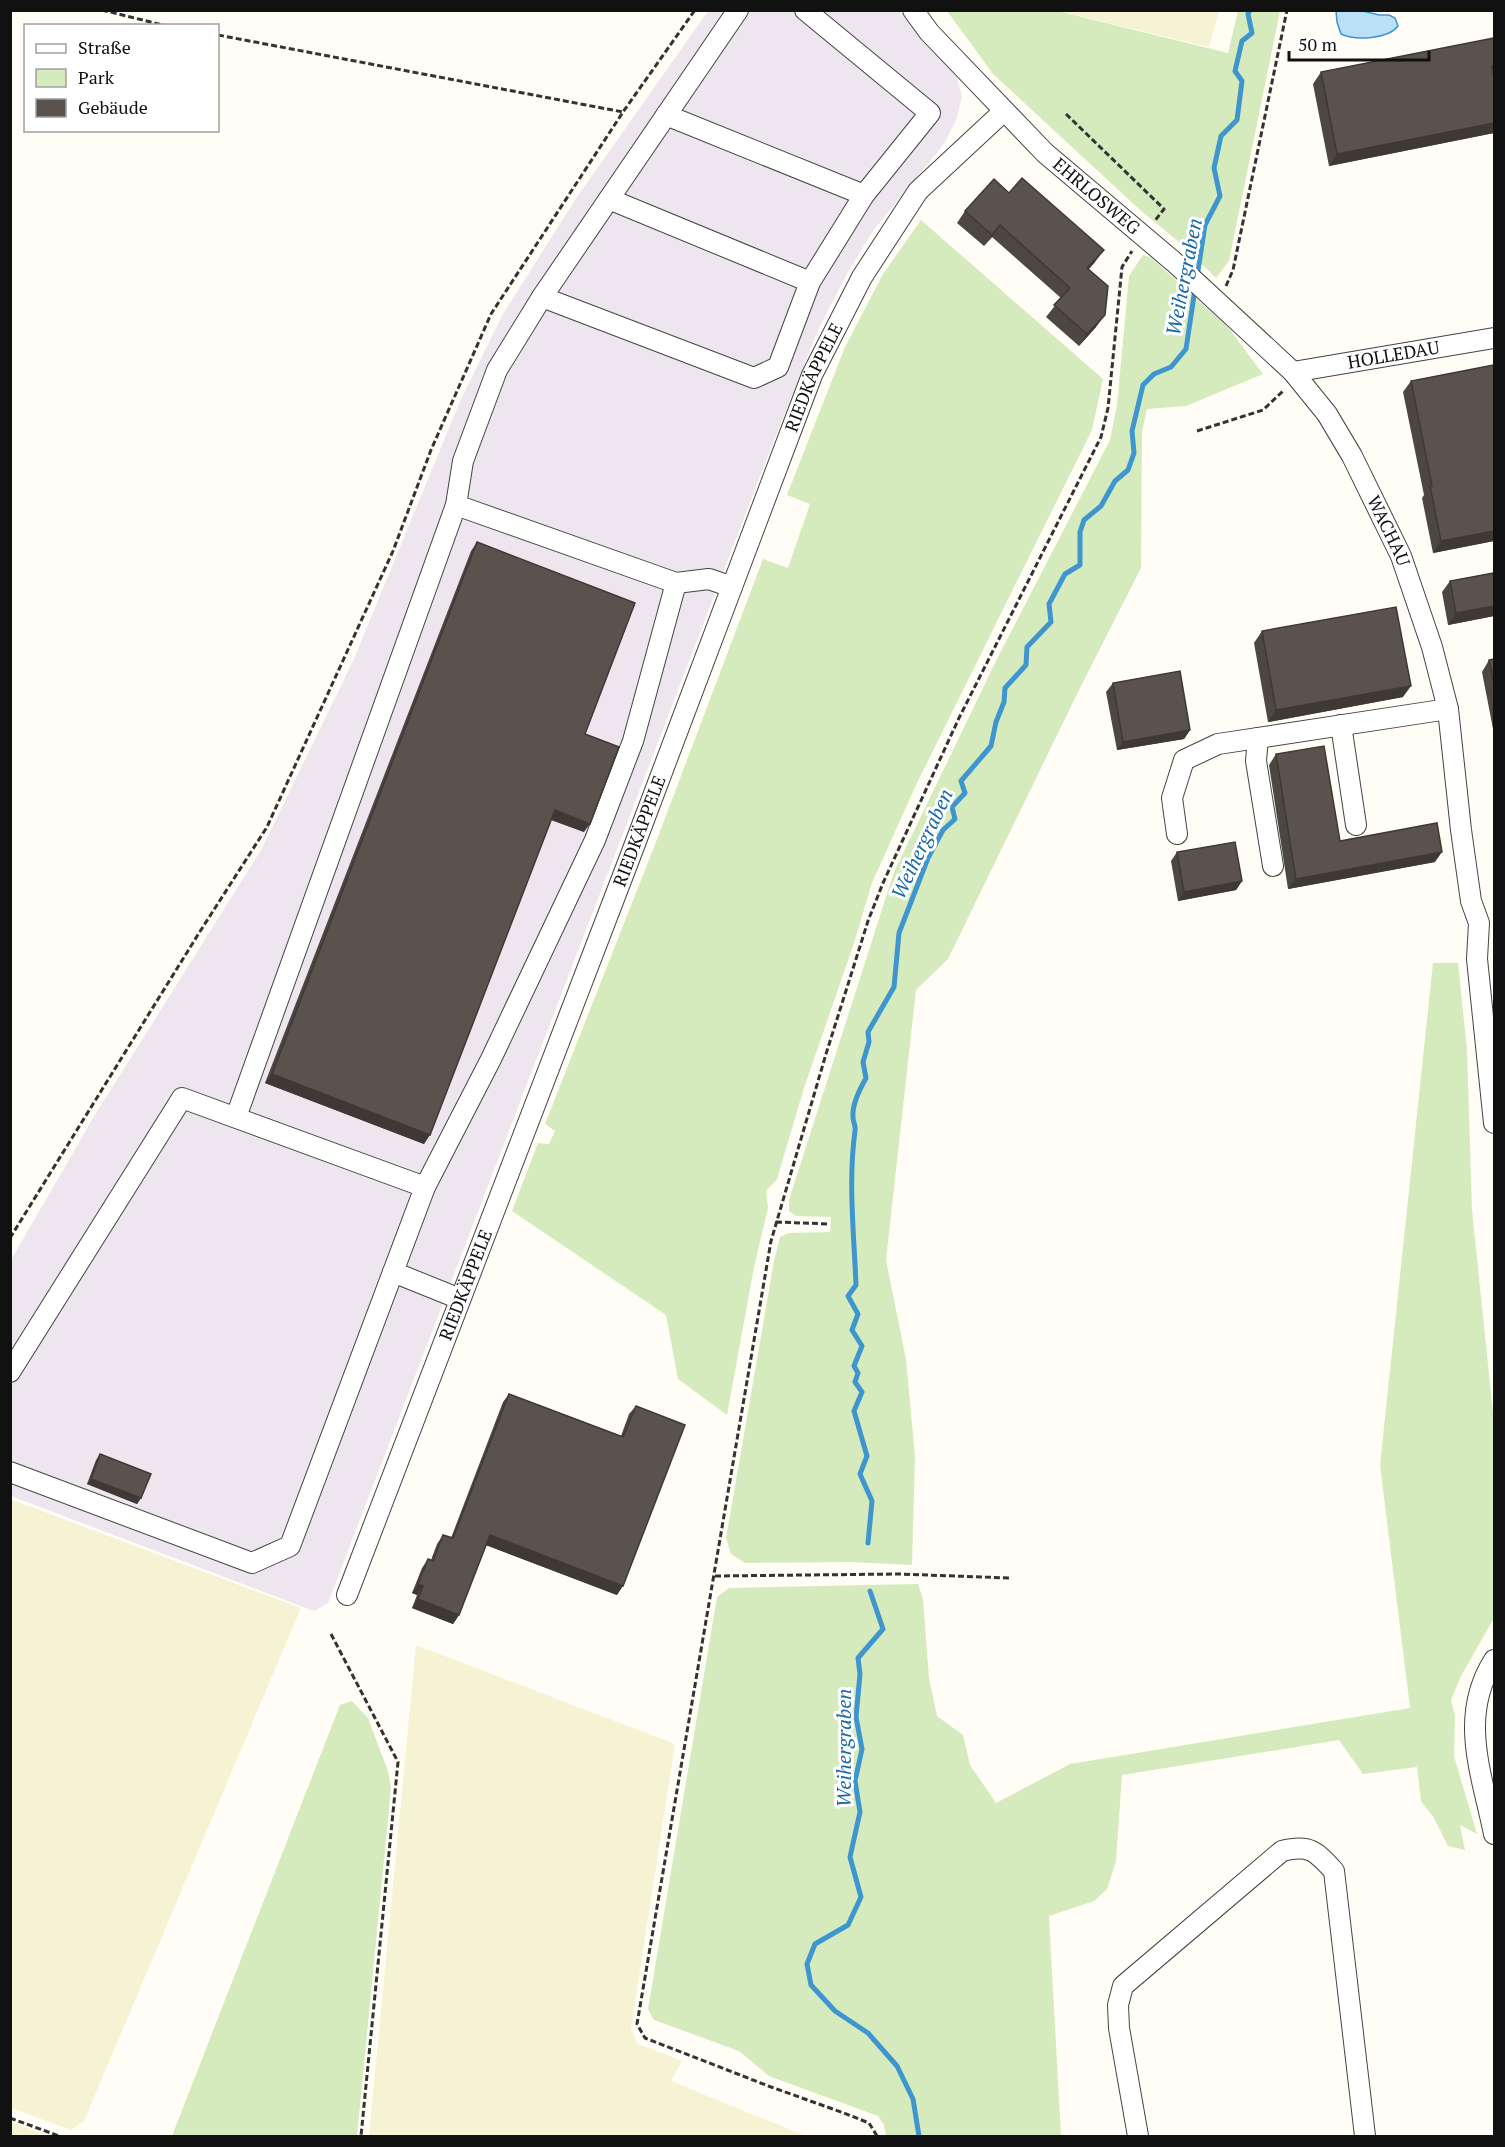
<svg xmlns="http://www.w3.org/2000/svg" width="1505" height="2147" font-family="'PT Serif',serif">
<style>
.industrial{fill:#eee6ef}
.farmland{fill:#f6f3d4}
.green{fill:#d5ebbd}
.water{fill:#b9e0f7;stroke:#3f96cf;stroke-width:1.5}
.lines{fill:none;stroke-linecap:round;stroke-linejoin:round}
.stream{stroke:#3f96cf;stroke-width:5}
.minor-casing{stroke:#444;stroke-width:22}
.path{stroke:#333;stroke-width:3;stroke-dasharray:6 3;stroke-linecap:butt}
.minor{stroke:#fff;stroke-width:20}
.wall{fill:#4d4742}
.shaded-wall{fill:#3f3936}
.building{fill:#5a524d;stroke:#3f3936;stroke-width:1.5}
.labels{text-anchor:middle;stroke-width:6;stroke-linejoin:round;paint-order:stroke}
.street-label{font-size:18px;fill:#111;stroke:#fff}
.water-label{font-size:20px;font-style:italic;fill:#1768a6;stroke:#fff}
</style>
<rect width="100%" height="100%" fill="#fffdf5"/>
<path class="industrial" d="M708 11H899L957 77 962 97 956 120 944 144 873 231 849 270 818 330 762 471 328 1603 314 1611 11 1496V1260L93 1118 261 850 353 661 461 399 503 314 577 197Z"/>
<path class="farmland" d="M1057 11H1219L1209 47Z
M10 1499 301 1608 84 2121 71 2130 11 2108Z
M416 1645 675 1744 631 2029 638 2044 682 2061 671 2081 806 2136H369Z
M11 2122 48 2136H11Z"/>
<path class="green" d="M947 11H1057L1228 53 1238 11H1280L1229 261 1216 278 1180 243 1139 209 993 74Z
M921 220 1103 379 1092 430 916 785 872 883 854 943 804 1088 777 1179 766 1191 768 1208 754 1267 727 1415 678 1379 666 1315 512 1211 538 1143 549 1144 555 1131 545 1124 656 842 763 559 788 568 810 504 787 495 845 347 883 274Z
M1143 255 1150 257 1227 326 1263 374 1186 406 1147 409 1142 432 1141 568 1080 688 948 959 916 990 886 1260 906 1359 915 1456 912 1565 852 1562 745 1563 731 1554 726 1538 774 1261 780 1237 789 1233 830 1232 831 1217 796 1216 789 1211V1200L894 872 997 659 1110 440 1117 405 1129 276Z
M1433 963H1458L1467 1050 1472 1210 1494 1422V1618L1461 1676 1451 1700 1455 1716 1454 1756 1477 1834 1460 1825 1465 1850 1448 1846 1434 1818 1421 1801 1417 1767 1363 1774 1339 1740 1122 1775 1116 1861 1107 1889 1094 1901 1049 1916 1061 2136H886L884 2125 878 2116 769 2076 739 2051 654 2020 648 2009 717 1597 729 1588 918 1584 923 1599 929 1678 937 1716 963 1735 970 1765 996 1803 1070 1764 1410 1708 1380 1465Z
M352 1701 368 1718 388 1771 391 1788 357 2136H172L340 1705Z"/>
<path class="water" d="M1336 11H1363L1379 15H1389L1395 18 1398 26C1388 39 1356 41 1341 34L1337 22Z"/>
<g class="lines">
<path class="stream" d="M1197 277 1205 225 1220 196 1214 168 1221 136 1237 120 1242 81 1235 71 1242 41 1252 33 1248 14 1250 10
M868 1543 872 1501 860 1474 867 1456 854 1411 862 1392 855 1382 858 1373 854 1366 862 1346 852 1330 858 1314 848 1296 856 1285C854 1234 848 1181 855 1131 856 1125 853 1123 853 1117 852 1104 860 1089 866 1078L863 1062 869 1042 868 1032 894 987 899 933 928 858 943 830 955 819 952 807 965 793 961 781 991 746 996 722 1004 702 1005 688 1026 665 1027 647 1051 622 1049 604 1065 574 1080 565V532L1084 520 1101 506 1115 481 1128 470 1134 453 1132 431 1143 385 1154 374 1171 367 1186 349 1195 289
M870 1591 883 1629 858 1658 860 1674 856 1717 862 1749 855 1781 860 1812 850 1857 861 1897 848 1925 815 1944 807 1964 811 1985 835 2011 868 2033 897 2066 913 2099 919 2136"/>
<defs>
<g id="minor">
<path id="s1" d="M913 10 929 32 1045 153 1174 262 1293 372 1327 414 1352 456 1401 556 1432 647 1448 709 1461 830 1471 901 1479 923 1477 959 1494 1123"/>
<path d="M666 115 864 195"/>
<path d="M609 199 810 282"/>
<path d="M542 297 754 378 778 367 810 282 864 195 930 113 805 10"/>
<path id="s2" d="M1293 372 1494 338"/>
<path d="M456 505 463 461 497 370 542 297 738 10"/>
<path d="M1341 725 1356 825"/>
<path d="M1258 738 1256 761 1273 866"/>
<path d="M1177 834 1172 798 1184 760 1218 744 1448 709"/>
<path d="M236 1117 456 505 676 583"/>
<path d="M425 1187 491 1059 595 840 633 741 676 583 709 579 732 587"/>
<path d="M393 1272 460 1299"/>
<path d="M10 1372 182 1098 425 1187 290 1546 252 1563 10 1472"/>
<path id="s3" d="M347 1595 627 865 812 375 862 277 918 191 1004 111"/>
<path d="M1494 1660C1458 1717 1482 1774 1494 1834"/>
<path d="M1138 2136 1119 2028 1118 2005 1123 1986 1282 1851C1309 1844 1316 1851 1334 1871L1365 2136"/>
</g>
</defs>
<use href="#minor" class="minor-casing"/>
<path class="path" d="M102 10 167 26
M218 35 623 112
M1066 114 1164 209 1154 222
M1226 286 1233 270 1287 10
M1197 431 1263 410 1283 391
M776 1222 829 1224
M10 1238 199 933 267 827 393 551 431 450 491 314 623 112 695 10
M715 1576 899 1574 1009 1578
M331 1634 398 1762 361 2136
M10 2118 59 2136
M877 2136 869 2123 844 2113 771 2087 645 2038 637 2024 771 1241 826 1054 868 921 883 883 959 718 1101 437 1108 408 1122 267 1132 251"/>
<use href="#minor" class="minor"/>
</g>
<path class="wall" d="M1321 72 1494 77V133L1329 166 1313 84Z
M1009 193 1095 262 1088 270 1096 327 1079 346 1046 317 1061 298 992 237 984 246 957 223 965 211Z
M1494 365V541L1433 553 1422 498 1424 495 1403 392 1411 381Z
M477 542 585 734 584 832 551 820 424 1144 265 1083 471 551Z
M1494 573V616L1448 625 1442 592 1450 581Z
M1262 631 1403 697 1268 722 1254 643Z
M1494 659V734L1482 672 1489 660Z
M1113 683 1190 730 1184 739 1117 750 1106 692Z
M1276 754 1340 841 1435 862 1288 889 1269 765Z
M1177 852 1242 881 1236 890 1178 901 1171 861Z
M509 1394 621 1436 629 1414 636 1406 617 1595 486 1545 459 1615 453 1624 412 1608 417 1595 412 1593 422 1568 428 1559 431 1560 437 1544 443 1535 451 1538 503 1402Z
M100 1454 141 1498 137 1504 87 1484 96 1460Z"/>
<path class="shaded-wall" d="M1494 123V133L1329 166 1337 154Z
M1000 225 992 237 984 246 992 235Z
M1104 250 1095 262 1079 280 1087 268Z
M1105 315 1096 327 1079 346 1087 334Z
M1494 531V541L1433 553 1441 541Z
M1494 606V616L1448 625 1456 613Z
M1411 686 1403 697 1268 722 1276 710Z
M1190 730 1184 739 1117 750 1123 742Z
M555 810 590 824 584 832 549 819Z
M1442 852 1435 862 1288 889 1296 879Z
M1242 881 1236 890 1178 901 1184 892Z
M272 1074 430 1135 424 1144 265 1083Z
M91 1479 141 1498 137 1504 87 1484Z
M490 1535 623 1586 617 1595 483 1544Z
M418 1584 423 1586 417 1595 412 1593Z
M418 1599 459 1615 453 1624 412 1608Z"/>
<path class="building" d="M1494 38V66H1492L1494 77V123L1337 154 1321 72Z
M1022 178 1104 250 1087 268 1108 286 1105 315 1087 334 1054 305 1070 288 1000 225 992 235 965 211 994 179 1009 193Z
M1494 365V531L1441 541 1430 486H1432L1411 381Z
M477 542 635 603 585 734 619 747 590 824 555 810 430 1135 272 1074Z
M1494 573V606L1456 613 1450 581Z
M1396 607 1411 686 1276 710 1262 631Z
M1494 659V684L1489 660Z
M1180 671 1190 730 1123 742 1113 683Z
M1324 746 1340 841 1437 823 1442 852 1296 879 1276 754Z
M1235 842 1242 881 1184 892 1177 852Z
M509 1394 623 1437 636 1406 685 1425 623 1586 490 1535 459 1615 418 1599 423 1586 418 1584 428 1559 433 1561 443 1535 453 1538Z
M100 1454 151 1474 141 1498 91 1479Z"/>
<g class="labels">
<g class="street-label">
<text dy="6" stroke="none"><textPath href="#s1" startOffset="262">EHRLOSWEG</textPath></text>
<text dy="6" stroke="none"><textPath href="#s2" startOffset="102">HOLLEDAU</textPath></text>
<text dy="6" stroke="none"><textPath href="#s3" startOffset="1304">RIEDKÄPPELE</textPath></text>
<text dy="6" stroke="none"><textPath href="#s1" startOffset="712">WACHAU</textPath></text>
<text dy="6" stroke="none"><textPath href="#s3" startOffset="818">RIEDKÄPPELE</textPath></text>
<text dy="6" stroke="none"><textPath href="#s3" startOffset="332">RIEDKÄPPELE</textPath></text>
</g>
<g class="water-label">
<text transform="translate(1184 277) rotate(-79)" y="7">Weihergraben</text>
<text transform="translate(922 844) rotate(-65)" y="7">Weihergraben</text>
<text transform="translate(844 1748) rotate(-90)" y="7">Weihergraben</text>
</g>
</g>
<rect width="1505" height="2147" fill="none" stroke="#111111" stroke-width="24"/>
<rect x="24" y="24" width="195" height="108" fill="#ffffff" stroke="#a0a0a0" stroke-width="1.5"/>
<rect x="36" y="44" width="30" height="9" fill="#ffffff" stroke="#a0a0a0" stroke-width="1.5"/>
<text x="78" y="54" font-size="18" fill="#111111">Straße</text>
<rect x="36" y="69" width="30" height="18" fill="#d5ebbd" stroke="#a0a0a0" stroke-width="1.5"/>
<text x="78" y="84" font-size="18" fill="#111111">Park</text>
<rect x="36" y="99" width="30" height="18" fill="#5a524d" stroke="#a0a0a0" stroke-width="1.5"/>
<text x="78" y="114" font-size="18" fill="#111111">Gebäude</text>
<path d="M1289 51v9h140v-9" fill="none" stroke="#111111" stroke-width="3"/>
<text x="1298" y="51" font-size="18" fill="#111111" stroke="#ffffff" stroke-width="4.5" paint-order="stroke">50 m</text>
</svg>
